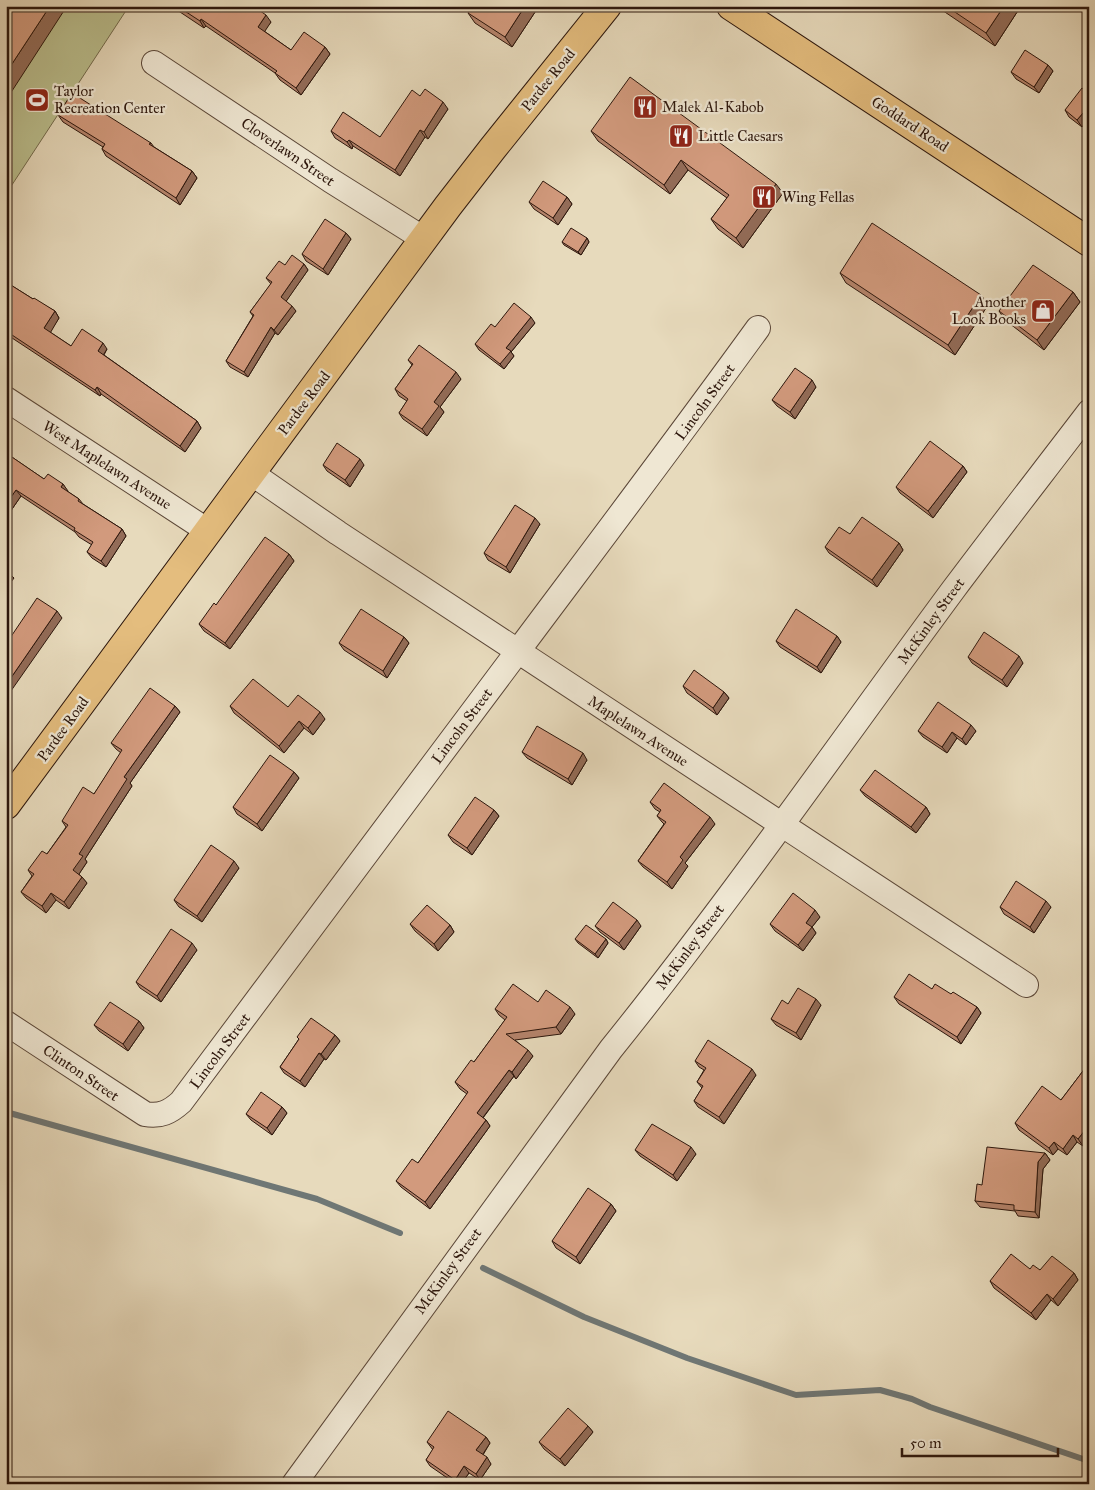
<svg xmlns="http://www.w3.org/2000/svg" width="1095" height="1490" font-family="'IM FELL Great Primer',serif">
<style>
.green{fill:#babe8d;stroke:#736a4c}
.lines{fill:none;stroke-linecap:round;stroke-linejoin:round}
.stream{stroke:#6f7775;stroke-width:6}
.minor-casing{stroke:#5b4738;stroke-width:26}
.major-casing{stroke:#2c160c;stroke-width:30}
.minor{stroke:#efe7d3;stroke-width:24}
.major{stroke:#e4bd7e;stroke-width:28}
.wall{fill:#b5846c;stroke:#2c160c}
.shaded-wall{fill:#936c58;stroke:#2c160c}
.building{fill:#d29a7d;stroke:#2c160c}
.labels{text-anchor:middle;stroke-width:4.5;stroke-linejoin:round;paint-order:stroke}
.street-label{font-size:15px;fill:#2c160c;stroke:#efe7d3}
.poi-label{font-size:15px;fill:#2c160c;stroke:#efe7d3;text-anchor:start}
</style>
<rect width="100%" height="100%" fill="#e7dabc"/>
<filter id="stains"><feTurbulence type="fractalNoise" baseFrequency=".004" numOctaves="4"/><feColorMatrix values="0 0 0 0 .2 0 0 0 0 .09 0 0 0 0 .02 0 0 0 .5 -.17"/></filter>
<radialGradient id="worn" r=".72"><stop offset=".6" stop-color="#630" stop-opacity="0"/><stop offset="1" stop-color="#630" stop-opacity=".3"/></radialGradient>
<path class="green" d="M6 6H129L6 194Z"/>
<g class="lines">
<path class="stream" d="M6 1112 317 1199 400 1233
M483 1268 584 1317 687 1358 796 1395 880 1390 912 1399 930 1407 1089 1461"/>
<defs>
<path id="minor" d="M154 63 330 180 424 239
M6 399 208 531
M251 473 338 533 1026 985
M6 1023 145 1114C160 1117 170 1112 181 1102 294 953 405 801 518 651 598 544 679 437 758 328
M294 1484 611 1049C731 900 840 743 953 590 998 530 1044 471 1089 412"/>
<path id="major" d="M731 6 1089 242
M6 805 448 206 493 148 607 6"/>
</defs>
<use href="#minor" class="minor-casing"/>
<use href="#major" class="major-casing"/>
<use href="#minor" class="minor"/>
<use href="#major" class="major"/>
</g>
<path class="wall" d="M171 6H226L233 10 271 22 264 31 291 50 325 47 330 54 301 95 280 80 275 73 206 26 204 28Z
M473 6H539L512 47 475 23 468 13Z
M936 6H1021L995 46Z
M1048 65 1053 71 1039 93 1016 79 1011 72Z
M1089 93 1082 127 1069 117 1065 110Z
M420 96 448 109 428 139 425 137 400 176 353 146 352 149 335 138 331 131 380 137Z
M58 115 151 143 154 147 192 171 197 178 180 205 106 156 102 149 103 147 63 122Z
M591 131 783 193 743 248 718 229 711 219 727 198 688 170 670 194 598 141Z
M567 197 572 204 558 225 534 209 529 202Z
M346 233 351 239 328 275 306 261 302 254Z
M587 238 589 242 581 255 564 245 562 242Z
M304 264 308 270 286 301 296 311 278 335 275 333 248 377 230 367 226 361 253 316 250 312 271 284 266 278 285 265Z
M840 273 981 295 988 305 955 355 846 283Z
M6 282 33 299 55 311 59 318 50 332 71 346 107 349 104 355 197 421 201 428 185 452 101 394 100 396 6 334Z
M1073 292 1080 302 1044 350 1005 320 999 311Z
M535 323 511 352 514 356 504 369 479 350 475 344 495 327Z
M408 360 461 379 440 407 444 412 427 436 403 419 399 413 407 401 399 396 395 389 412 365Z
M816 387 795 419 777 406 772 400Z
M6 453 44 479 63 484 67 491 79 499 83 504 122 529 126 536 106 567 92 558 87 552 92 545 79 537 75 532 21 496 10 512 6 510Z
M323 465H364L350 487 327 471Z
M963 466 967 472 933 518 900 493 896 487Z
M540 524 510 573 488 560 484 553Z
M850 534 899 543 903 550 877 587 829 553 825 547Z
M289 554 294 561 230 649 204 631 199 624 216 605Z
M837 636 841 642 821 673 780 647 776 641Z
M404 637 409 643 387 678 344 650 339 643Z
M968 657 1023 663 1007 687 972 663Z
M683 686 724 692 729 698 717 715 687 693Z
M175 706 180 712 130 783 132 786 85 859 87 862 79 874 87 883 69 909 56 900 46 913 26 898 21 892 32 876 28 870 47 854 66 827 62 821 94 794 121 753 116 749 111 743Z
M230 706 288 707 325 719 313 735 304 728 284 753 234 713Z
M918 731H976L966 745 957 738 947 753 923 737Z
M522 752 587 760 572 785 527 758Z
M294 772 299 778 262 831 237 814 233 807Z
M860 790 926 807 930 814 916 833 865 796Z
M650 802 715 824 685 863 688 866 672 889 643 867 638 861 664 824 662 822 657 816 660 812 655 809Z
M494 810 499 816 472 855 453 842 448 835Z
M239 868 202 922 179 907 174 900Z
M1000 907H1051L1034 933 1004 914Z
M820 917 812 927 816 933 803 951 775 931 770 924Z
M410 924 450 925 454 932 438 951 415 931Z
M595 926H641L624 950 600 932Z
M575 939H606L608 943 598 958 578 943Z
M197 950 161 1002 140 988 136 982Z
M932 989 977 1007 981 1013 961 1044 899 1004 894 997Z
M538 1002 575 1014 561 1034 515 1040 533 1056 516 1079 514 1076 483 1118 486 1120 490 1126 430 1209 401 1187 396 1181 418 1163 467 1094 460 1089 455 1082 474 1062 505 1020 499 1015 495 1009Z
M788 1004 821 1005 801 1040 776 1025 771 1019Z
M139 1021 144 1028 128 1051 99 1031 94 1025Z
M335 1035 340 1041 326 1060 324 1059 305 1087 284 1073 280 1067 299 1039 297 1037Z
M695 1061 756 1075 724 1124 698 1107 694 1101 702 1088 697 1082 704 1070 699 1067Z
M1089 1063V1138L1083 1146 1077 1142 1067 1155 1058 1149 1053 1155 1019 1130 1015 1123 1061 1100Z
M282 1107 287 1113 272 1135 251 1120 246 1114Z
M635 1150 696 1154 677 1181 640 1156Z
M1045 1153 1050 1160 1043 1169 1039 1218 1018 1216 1015 1211 980 1207 975 1201 982 1185Z
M611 1204 616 1211 580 1264 556 1248 552 1241Z
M1030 1269 1074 1273 1078 1280 1058 1306 1051 1300 1036 1320 994 1288 990 1281Z
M588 1426 593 1432 565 1466 544 1449 539 1442Z
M486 1437 490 1443 483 1455 491 1464 480 1480 469 1473 461 1484H456L430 1466 426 1460 433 1450 427 1442Z"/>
<path class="shaded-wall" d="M50 6H67L10 94 6 89V73Z
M525 6H539L512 47 505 37Z
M1004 6H1021L995 46 986 33Z
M266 15 271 22 263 34 258 27Z
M201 19 206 26 204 28 200 21Z
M325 47 330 54 301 95 296 88Z
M1048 65 1053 71 1039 93 1034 87Z
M443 102 448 109 428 139 424 132Z
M1089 106V118L1082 127 1077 120Z
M420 130 425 137 400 176 395 170Z
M349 140 353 146 352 149 347 142Z
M681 160 688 170 670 194 664 185Z
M192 171 197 178 180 205 176 198Z
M776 184 783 193 743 248 736 238Z
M567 197 572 204 558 225 553 218Z
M346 233 351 239 328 275 323 269Z
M587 238 589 242 581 255 578 252Z
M304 264 308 270 285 303 281 297Z
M1073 292 1080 302 1044 350 1037 340Z
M981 295 988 305 955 355 948 345Z
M292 306 296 311 278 335 274 330Z
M55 311 59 318 49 335 44 328Z
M531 317 535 323 511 352 514 356 504 369 500 364 506 348Z
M271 327 275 333 248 377 244 372Z
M103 343 107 349 102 357 98 351Z
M456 372 461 379 440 407 444 412 427 436 422 429 434 402Z
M812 380 816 387 795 419 790 412Z
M97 387 101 394 100 396 95 390Z
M197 421 201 428 185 452 180 446Z
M360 459 364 465 350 487 345 480Z
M963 466 967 472 933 518 928 511Z
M63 484 68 491 66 494 61 487Z
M16 490 21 496 10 512 6 507V504Z
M535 518 540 524 510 573 506 567Z
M122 529 126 536 106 567 101 561Z
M899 543 903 550 877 587 872 580Z
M289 554 294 561 230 649 225 643Z
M11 575 14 578 6 589V582Z
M57 611 62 618 6 698V685Z
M837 636 841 642 821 673 817 667Z
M404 637 409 643 387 678 383 671Z
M1019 656 1023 663 1007 687 1002 680Z
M724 692 729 698 717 715 713 708Z
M175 706 180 712 130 783 132 786 85 859 87 862 77 877 73 870 79 854 124 777Z
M320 712 325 719 313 735 308 728Z
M299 721 304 728 284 753 279 746Z
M971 725 976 731 966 745 962 739Z
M952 732 957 738 947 753 942 747Z
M583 753 587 760 572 785 568 779Z
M294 772 299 778 262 831 257 824Z
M926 807 930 814 916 833 911 827Z
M494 810 499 816 472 855 467 848Z
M710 817 715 824 685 863 688 866 672 889 667 882 680 857Z
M234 861 239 868 202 922 197 916Z
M82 877 87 883 69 909 64 902Z
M51 893 56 900 46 913 42 906Z
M1046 901 1051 907 1034 933 1030 927Z
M815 910 820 917 812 927 816 933 803 951 798 945 806 923Z
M637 920 641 926 624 950 619 943Z
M450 925 454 932 438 951 434 944Z
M606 939 608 943 598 958 595 954Z
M192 943 197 950 161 1002 157 996Z
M816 999 821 1005 801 1040 796 1033Z
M570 1007 575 1014 561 1034 556 1027Z
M977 1007 981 1013 961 1044 957 1037Z
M139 1021 144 1028 128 1051 123 1044Z
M335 1035 340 1041 326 1060 321 1054Z
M528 1050 533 1056 516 1079 512 1072Z
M319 1053 324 1059 305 1087 300 1081Z
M752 1069 756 1075 724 1124 719 1117Z
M509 1070 514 1076 481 1120 477 1113Z
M282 1107 287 1113 272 1135 267 1128Z
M486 1120 490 1126 430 1209 425 1202Z
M1089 1125V1138L1083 1146 1078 1139Z
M1073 1135 1077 1142 1067 1155 1063 1149Z
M1054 1142 1058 1149 1053 1155 1049 1148Z
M691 1147 696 1154 677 1181 673 1175Z
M1045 1153 1050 1160 1043 1169 1039 1218 1035 1212 1038 1162Z
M611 1204 616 1211 580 1264 576 1257Z
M1074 1273 1078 1280 1058 1306 1053 1299Z
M1047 1294 1051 1300 1036 1320 1031 1313Z
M588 1426 593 1432 565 1466 560 1459Z
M486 1437 490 1443 481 1457 476 1450Z
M487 1457 491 1464 480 1480 476 1474Z
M464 1466 469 1473 461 1484H458L455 1480Z"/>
<path class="building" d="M6 6H50L6 73Z
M177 6H226L233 10 236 6H253L266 15 258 27 291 50 304 32 325 47 296 88 275 73 277 71 201 19 200 21Z
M473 6H525L505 37 468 13Z
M946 6H1004L986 33Z
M1025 50 1048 65 1034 87 1011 72Z
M630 77 776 184 736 238 711 219 729 195 681 160 664 185 591 131Z
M1082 88 1089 93V106L1077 120 1065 110Z
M425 89 443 102 424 132 420 130 395 170 349 140 347 142 331 131 343 112 380 137 412 90 420 96Z
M72 93 151 143 149 144 192 171 176 198 102 149 105 144 58 115Z
M543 181 567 197 553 218 529 202Z
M325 219 346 233 323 269 302 254Z
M872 223 981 295 948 345 840 273Z
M571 228 587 238 578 252 562 242Z
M292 255 304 264 281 297 292 306 274 330 271 327 244 372 226 361 254 315 250 312 272 282 266 278 279 261 285 265Z
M1033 265 1073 292 1037 340 999 311Z
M6 282 33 299 34 298 55 311 44 328 71 346 82 329 103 343 98 351 197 421 180 446 97 387 95 390 6 331Z
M514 303 531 317 506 348 511 351 500 364 475 344 491 324 495 327Z
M419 345 456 372 434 402 439 406 422 429 399 413 408 399 395 389 413 364 408 360Z
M795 368 812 380 790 412 772 400Z
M930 441 963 466 928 511 896 487Z
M337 443 360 459 345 480 323 465Z
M6 453 44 479 48 474 63 484 61 487 79 499 78 501 122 529 101 561 87 552 93 542 74 530 75 528 16 490 6 504Z
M515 505 535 518 506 567 484 553Z
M862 517 899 543 872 580 825 547 839 527 850 534Z
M265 537 289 554 225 643 199 624 214 603 216 605Z
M6 571 11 575 6 582Z
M37 598 57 611 6 685V644Z
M361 609 404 637 383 671 339 643Z
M796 609 837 636 817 667 776 641Z
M984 632 1019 656 1002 680 968 657Z
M694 670 724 692 713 708 683 686Z
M253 679 288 707 298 695 320 712 308 728 299 721 279 746 230 706Z
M150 688 175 706 124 777 127 779 79 854 83 856 73 870 82 877 64 902 51 893 42 906 21 892 34 874 28 870 42 851 47 854 68 825 62 821 83 787 94 794 122 750 111 743Z
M938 702 971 725 962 739 952 732 942 747 918 731Z
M537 726 583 753 568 779 522 752Z
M270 755 294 772 257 824 233 807Z
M875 770 926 807 911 827 860 790Z
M664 783 710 817 680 857 683 860 667 882 638 861 666 822 657 816 661 810 650 802Z
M475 797 494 810 467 848 448 835Z
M211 845 234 861 197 916 174 900Z
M1016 881 1046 901 1030 927 1000 907Z
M793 893 815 910 806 923 812 927 798 945 770 924Z
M613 902 637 920 619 943 595 926Z
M427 905 450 925 434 944 410 924Z
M586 925 606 939 595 954 575 939Z
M171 929 192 943 157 996 136 982Z
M909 974 932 989 935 984 951 994 953 992 977 1007 957 1037 894 997Z
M513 984 538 1002 546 990 570 1007 556 1027 506 1034 528 1050 512 1072 509 1070 477 1113 486 1120 425 1202 396 1181 412 1159 418 1163 468 1092 455 1082 471 1060 474 1062 507 1017 495 1009Z
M798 988 816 999 796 1033 771 1019 782 1000 788 1004Z
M110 1002 139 1021 123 1044 94 1025Z
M311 1018 335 1035 321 1054 319 1053 300 1081 280 1067 299 1039 297 1037Z
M708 1040 752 1069 719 1117 694 1101 703 1086 697 1082 706 1068 695 1061Z
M1089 1063V1125L1078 1139 1073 1135 1063 1149 1054 1142 1049 1148 1015 1123 1042 1086 1061 1100Z
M261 1092 282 1107 267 1128 246 1114Z
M652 1124 691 1147 673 1175 635 1150Z
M987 1147 1045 1153 1038 1162 1035 1212 1014 1210V1205L975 1201 977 1184 982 1185Z
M588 1188 611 1204 576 1257 552 1241Z
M1011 1254 1030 1269 1033 1265 1040 1270 1052 1256 1074 1273 1053 1299 1047 1294 1031 1313 990 1281Z
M568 1408 588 1426 560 1459 539 1442Z
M448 1411 486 1437 476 1450 487 1457 476 1474 464 1466 455 1480 426 1460 434 1447 427 1442Z"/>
<defs>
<symbol id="stadium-square" viewBox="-11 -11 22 22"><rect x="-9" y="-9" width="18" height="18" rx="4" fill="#8f2418" stroke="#efe7d3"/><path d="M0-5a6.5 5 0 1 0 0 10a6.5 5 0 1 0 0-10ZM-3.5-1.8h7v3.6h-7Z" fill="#fff"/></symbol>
<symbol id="restaurant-square" viewBox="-11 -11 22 22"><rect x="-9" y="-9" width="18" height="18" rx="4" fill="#8f2418" stroke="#efe7d3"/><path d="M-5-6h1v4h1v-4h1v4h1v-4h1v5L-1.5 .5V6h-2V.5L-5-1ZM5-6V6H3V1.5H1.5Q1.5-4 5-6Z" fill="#fff"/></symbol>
<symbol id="shop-square" viewBox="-11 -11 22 22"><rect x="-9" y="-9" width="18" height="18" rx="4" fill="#8f2418" stroke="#efe7d3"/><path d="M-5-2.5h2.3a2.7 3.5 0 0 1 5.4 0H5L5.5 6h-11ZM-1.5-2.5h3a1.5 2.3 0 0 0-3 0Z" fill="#fff"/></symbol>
</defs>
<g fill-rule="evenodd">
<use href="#stadium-square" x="23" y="86" width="28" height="28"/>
<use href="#restaurant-square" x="631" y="93" width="28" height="28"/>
<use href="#restaurant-square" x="667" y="122" width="28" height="28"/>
<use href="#restaurant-square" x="750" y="183" width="28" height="28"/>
<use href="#shop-square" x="1029" y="297" width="28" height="28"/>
</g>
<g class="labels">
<g class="street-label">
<text transform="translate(548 80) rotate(-51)" y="5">Pardee Road</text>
<text transform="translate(910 124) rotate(33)" y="5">Goddard Road</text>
<text transform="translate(288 152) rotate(34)" y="5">Cloverlawn Street</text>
<text transform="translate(705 402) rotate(-54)" y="5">Lincoln Street</text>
<text transform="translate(304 403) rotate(-53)" y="5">Pardee Road</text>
<text transform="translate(107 465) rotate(33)" y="5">West Maplelawn Avenue</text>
<text transform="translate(931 621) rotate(-54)" y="5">McKinley Street</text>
<text transform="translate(462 726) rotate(-53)" y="5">Lincoln Street</text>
<text transform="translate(63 729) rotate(-54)" y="5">Pardee Road</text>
<text transform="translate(638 731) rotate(33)" y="5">Maplelawn Avenue</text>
<text transform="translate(690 947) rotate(-53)" y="5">McKinley Street</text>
<text transform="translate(220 1051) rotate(-53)" y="5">Lincoln Street</text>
<text transform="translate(81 1073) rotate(34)" y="5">Clinton Street</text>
<text transform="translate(448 1271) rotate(-54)" y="5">McKinley Street</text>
</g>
<g class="poi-label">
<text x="54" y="96">Taylor<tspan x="54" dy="17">Recreation Center</tspan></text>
<text x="662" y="112">Malek Al-Kabob</text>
<text x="698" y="141">Little Caesars</text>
<text x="782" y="202">Wing Fellas</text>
<text x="1026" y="307" text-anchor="end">Another<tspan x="1026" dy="17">Look Books</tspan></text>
</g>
</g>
<rect width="1095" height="1490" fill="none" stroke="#e7dabc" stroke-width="25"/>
<rect x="8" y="8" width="1080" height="1475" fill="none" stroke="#2c160c" stroke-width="2.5"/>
<rect x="12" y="12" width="1070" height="1465" fill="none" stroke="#2c160c"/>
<path d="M902 1448v8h156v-8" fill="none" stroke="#2c160c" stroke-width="2.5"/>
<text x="910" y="1448" font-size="15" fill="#2c160c" stroke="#efe7d3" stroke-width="4" paint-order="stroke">50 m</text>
<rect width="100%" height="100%" filter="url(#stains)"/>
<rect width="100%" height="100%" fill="url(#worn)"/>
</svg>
